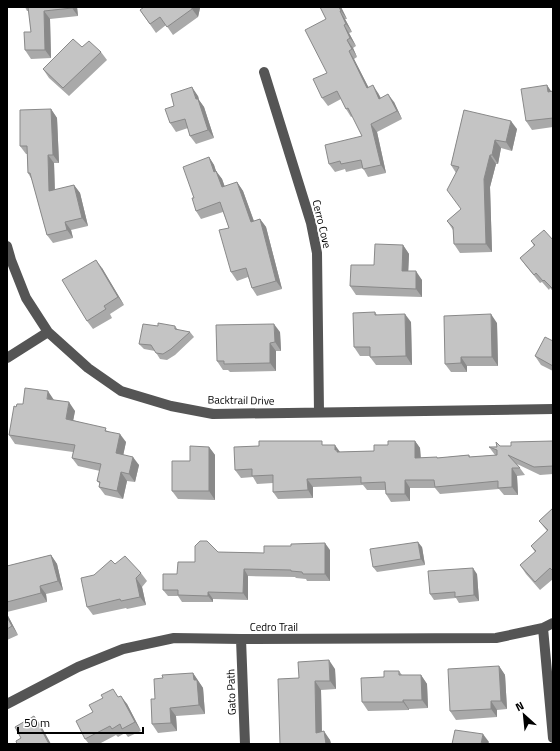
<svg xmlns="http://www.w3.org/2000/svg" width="560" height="751" font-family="'Titillium Web',sans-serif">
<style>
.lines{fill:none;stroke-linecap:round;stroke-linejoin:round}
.minor{stroke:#555;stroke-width:10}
.wall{fill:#a9a9a9}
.shaded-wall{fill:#898989}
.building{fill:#c4c4c4;stroke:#898989}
.labels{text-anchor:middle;stroke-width:4;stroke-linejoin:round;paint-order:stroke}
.street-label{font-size:11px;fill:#000;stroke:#fff}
</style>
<rect width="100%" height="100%" fill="#fff"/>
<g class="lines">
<path class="minor" d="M264 72 311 223 317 253 319 412
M7 246 11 260 26 298 48 332 88 368 121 391 171 406 213 414 553 409
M7 358 48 332
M543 628 553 738
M241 639 245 744
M7 704 78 667 123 649 174 638 241 639 496 638 543 628 553 623"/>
</g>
<path class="wall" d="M25 7H77L78 16 50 19 51 58 31 59 25 50 31 32 29 11H27Z
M320 7H341L347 19H345L352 32 349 33 356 46 353 48 357 57 354 59 368 87 378 93 381 98 394 102 402 119 377 132 386 173 368 177 363 168 346 172 345 169 335 172 329 164 362 136 353 116 351 117 346 109 341 99 328 106 322 98 327 73 326 19Z
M200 8 198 17 173 35 166 25 156 33 140 10Z
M82 47 101 52 107 60 69 96 49 78 43 69Z
M547 85 551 92 553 91V127L532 130 526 121Z
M198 96 199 100 204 107 214 138 196 144 190 136 188 128 176 132 170 123 174 106Z
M51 109 57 118 59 163H54L55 190 74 185 80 193 88 226 71 230 73 238 53 243 47 235 32 180 28 173 27 154H26L20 146Z
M464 110 517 129 512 151 501 148 498 164H496L490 187 492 252 460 253 454 244 453 230 447 221 461 209 456 173 451 165Z
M209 157 214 165 216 171 222 179 225 187 237 182 243 191 254 221 260 219 266 227 282 289 257 296 252 288 248 277 237 281 231 272 229 228 223 212 201 219 196 211 194 198Z
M553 240V291L550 288 549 290 542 282 540 283 526 266 520 258 534 246 531 241Z
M403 245 409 254 408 271 422 280V297L356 295 350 286 374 265Z
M102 268 124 305 110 314 112 318 93 329 87 321Z
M375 312 377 315 411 322 412 365H376L370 357V356H360L354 347Z
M497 323 498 366H467V372H451L445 364Z
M158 326H175L178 330 190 332 194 337 175 355 167 360 160 359 155 351 144 349 139 344Z
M280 332 281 351H276V371L230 372 228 370H223L217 361Z
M553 341V371L541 365 535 356Z
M54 400 75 411 73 420 108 431 126 442 123 455 139 465 135 482 127 481 123 499 105 495 99 487 100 484 97 481 100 471 78 466 72 458 73 452 15 444 9 435 23 404Z
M415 441 420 448 421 458 437 457V458L469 455 470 457 495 455 489 447 511 446 553 441V474L540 475 517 464 525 475 517 476 518 495H504L499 489 440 494 435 488H410V501L391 502 386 494V490H367L363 485 313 487V498L278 499 273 492V483L257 484 253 477 241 478 235 470 325 445 340 452 374 451 388 445Z
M209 447 215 455V500L178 499 172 491 190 461Z
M553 508V579L540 590 526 574 520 565 535 552 531 546 547 531 539 521Z
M422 547 425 565 377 572 373 567Z
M330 550V581H307L306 579 296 578 295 577 248 576V600L213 599V602H182L178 596H168L163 590 177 574 195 562 218 552 264 553Z
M51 555 57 564 63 590 46 594 47 602 7 612V566Z
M115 564 141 573 147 581 142 587 146 605 127 609 126 608 93 615 87 607 94 575Z
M477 574 479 601 459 603 456 598 434 600 430 594Z
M7 614 18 635 7 640Z
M499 666 505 675 507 709 497 710V717L456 720 450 711Z
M335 669 336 689 321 690 322 732 330 740 331 744H280L299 678Z
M399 671 402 675H421L427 684 428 708 409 709V710L368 711 362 702 384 677Z
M193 673 203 688 205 714 176 716 177 731 158 733 152 724 155 699 163 678Z
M119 697 127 704 141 731 128 737 125 733 118 737 116 735 99 744H89L85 739Z"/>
<path class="shaded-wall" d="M72 7H77L78 16 72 8Z
M192 7H199L200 8 198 17 192 9Z
M339 7H341L347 19 341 11Z
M44 11 50 19 51 58 45 50Z
M340 11 345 19 352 32 346 24Z
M344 25 349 33 356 46 350 38Z
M347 40 353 48 357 57 352 49Z
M349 51 354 59 373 96 367 88Z
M373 85 378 93 385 107 379 99Z
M547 85 553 94 548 92Z
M192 87 198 96 199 100 204 107 214 138 208 130 196 99Z
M388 94 394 102 402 119 397 111Z
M51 109 57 118 59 163 53 155Z
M511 121 517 129 512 151 506 142Z
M371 124 377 132 386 173 381 165Z
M495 140 501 148 498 164 492 155Z
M48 155 54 163 55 200 49 191Z
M490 155 496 164 490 187 492 252 486 244 484 179Z
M209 157 214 165 216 171 222 179 228 196 222 187 214 172Z
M237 182 243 191 257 230 251 222Z
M74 185 80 193 88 226 82 218Z
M260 219 266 227 282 289 276 281Z
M65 222 71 230 73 238 67 230Z
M403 245 409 254 408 279 402 271Z
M96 260 102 268 124 305 118 297Z
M416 271 422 280V297L416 289Z
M405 314 411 322 412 365 406 356Z
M491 314 497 323 498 366 492 357Z
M274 324 280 332 281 351 275 342Z
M270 343 276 351V371L270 363Z
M461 357 467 366V372L461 363Z
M48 391 54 400 47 399Z
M69 402 75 411 72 427 66 419Z
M120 434 126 442 122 461 116 453Z
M415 441 420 448 421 466 415 458Z
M335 445 340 452V454L335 450Z
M209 447 215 455V500L209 491Z
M133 457 139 465 135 482 129 474Z
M512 468 517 476 518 495 512 487Z
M121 472 127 481 123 499 117 491Z
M307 479 313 487V498L308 490Z
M405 480 410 488V501L405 494Z
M418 542 422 547 425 565 421 559Z
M325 543 330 550V581L325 574Z
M51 555 57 564 63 590 58 581Z
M473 568 477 574 479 601 474 595Z
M244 569 248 576V600L243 593Z
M136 578 142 587 146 605 140 597Z
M40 586 46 594 47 602 41 593Z
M208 592 213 599V602L208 596Z
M7 614 18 635 12 626 7 617Z
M329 660 335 669 336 689 330 681Z
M499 666 505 675 507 709 501 701Z
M193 673 203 688 205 714 199 705 194 680Z
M421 675 427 684 428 708 422 700Z
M315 681 321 690 322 741 316 733Z
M121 696 127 704 141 731 135 722Z
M403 700 409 709V710L403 702Z
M491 701 497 710V717L491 709Z
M170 708 176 716 177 731 171 723Z
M34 716 40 724 51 744H49Z
M324 731 330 740 331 744H326Z
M483 734 489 742 488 744H481Z"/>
<path class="building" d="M28 7H72V8L44 11 45 50H25L24 32H31Z
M144 7H192V9L167 27 160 17 150 24 140 10Z
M320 7H339L341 11H340L346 24 344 25 350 38 347 40 352 49 349 51 367 88 373 85 379 99 388 94 397 111 371 124 381 165 363 169 361 160 341 164 340 161 329 164 325 145 362 136 348 108 346 109 337 91 322 98 313 79 327 73 305 30 326 19Z
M73 39 82 47 89 41 101 52 63 88 43 69Z
M547 85 548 92 553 91V118L526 121 521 89Z
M192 87 196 99H198L208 130 190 136 185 119 170 123 165 109 174 106 171 94Z
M51 109 53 155H48L49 191 74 185 82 218 65 222 67 230 47 235 30 173H28L27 146H20V110Z
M464 110 511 121 506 142 495 140 492 155H490L484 179 486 244H454L453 227 447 221 461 209 447 190 459 167 451 165Z
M209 157 214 172 216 171 222 187 237 182 251 222 260 219 276 281 252 288 246 268 231 272 219 230 229 228 220 202 196 211 192 198H194L183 167Z
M544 230 553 240V287L552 288 544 280 543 281 536 273 534 275 520 258 535 245 531 241Z
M375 244 403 245 402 271H416V289L350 286 351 265H374Z
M96 260 118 297 104 306 106 309 87 321 62 280Z
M375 312V315L405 314 406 356 370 357V347H354L353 313Z
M491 314 492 357H461V363L445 364 444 316Z
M158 323 175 326V329L190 332 171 349 163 354 156 353 151 345 139 344 143 324 158 326Z
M274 324 275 342 270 343V363L224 364V361H217L216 325Z
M545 337 553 341V366L535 356Z
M25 388 48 391 47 399 69 402 66 419 106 428 105 431 120 434 116 453 133 457 129 474 121 472 117 491 99 487 100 482 97 481 101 464 72 458 75 445 9 435 14 406 16 407 17 404H23Z
M259 441H322V445H335V450H337V452L374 451V445H388V441H415V458L437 457V458L469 455V457L497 455V450L489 447H497L496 442 500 446H511V442L553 441V466L534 467 508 455 520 468H512V487L498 488V481L435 487 434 480H405V494H386L385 482 361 483V477L307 479 308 490 273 492V475L252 476V469L235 470 234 447 259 446Z
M190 446 209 447V491H172V461H190Z
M553 508V571L550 568 535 582 520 565 536 551 531 546 548 530 539 521Z
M200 541H207L218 552 264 553V546H291V544L325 543V574H303L302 572 291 571V570L244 569 243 593 208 592V596L178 595V590H163V574H177L178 562H195V546Z
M418 542 421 559 373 567 370 549Z
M51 555 58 581 40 586 41 593 7 602V566Z
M125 556 141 573 136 578 140 597 121 601 120 599 87 607 81 578 94 575 111 560 115 564Z
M473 568 474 595 455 597V592L430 594 428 571Z
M7 617 12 626 7 629Z
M329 660 330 681H315L316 733 324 731 326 744H280L278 679 299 678 298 662Z
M499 666 501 701H491V709L450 711 448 669Z
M384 671H399V675H421L422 700H403V702H362L361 678 384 677Z
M193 673 194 680H197L199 705 170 708 171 723 152 724 151 699H155L154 679 163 678 162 675Z
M113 689 118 697 121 696 135 722 122 729 120 724 112 729 110 726 85 739 76 721 93 712 89 705 103 698 101 695Z
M34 716 49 744H17L16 741 21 738 15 727Z
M455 730 483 734 481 744H452Z"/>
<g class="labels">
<g class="street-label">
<text transform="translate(322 224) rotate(77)" y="4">Cerro Cove</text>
<text transform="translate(241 400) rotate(1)" y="4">Backtrail Drive</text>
<text x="274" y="631">Cedro Trail</text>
<text transform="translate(231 692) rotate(-92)" y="4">Gato Path</text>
</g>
</g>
<rect width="560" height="751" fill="none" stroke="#000000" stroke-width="16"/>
<g transform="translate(524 715) rotate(333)" stroke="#ffffff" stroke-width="3" paint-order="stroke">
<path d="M0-3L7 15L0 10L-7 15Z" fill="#000000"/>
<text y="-6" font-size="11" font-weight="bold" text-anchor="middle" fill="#000000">N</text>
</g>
<path d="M18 727v6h125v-6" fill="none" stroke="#000000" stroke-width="2"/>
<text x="24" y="727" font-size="12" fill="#000000" stroke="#ffffff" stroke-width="3" paint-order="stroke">50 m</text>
</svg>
